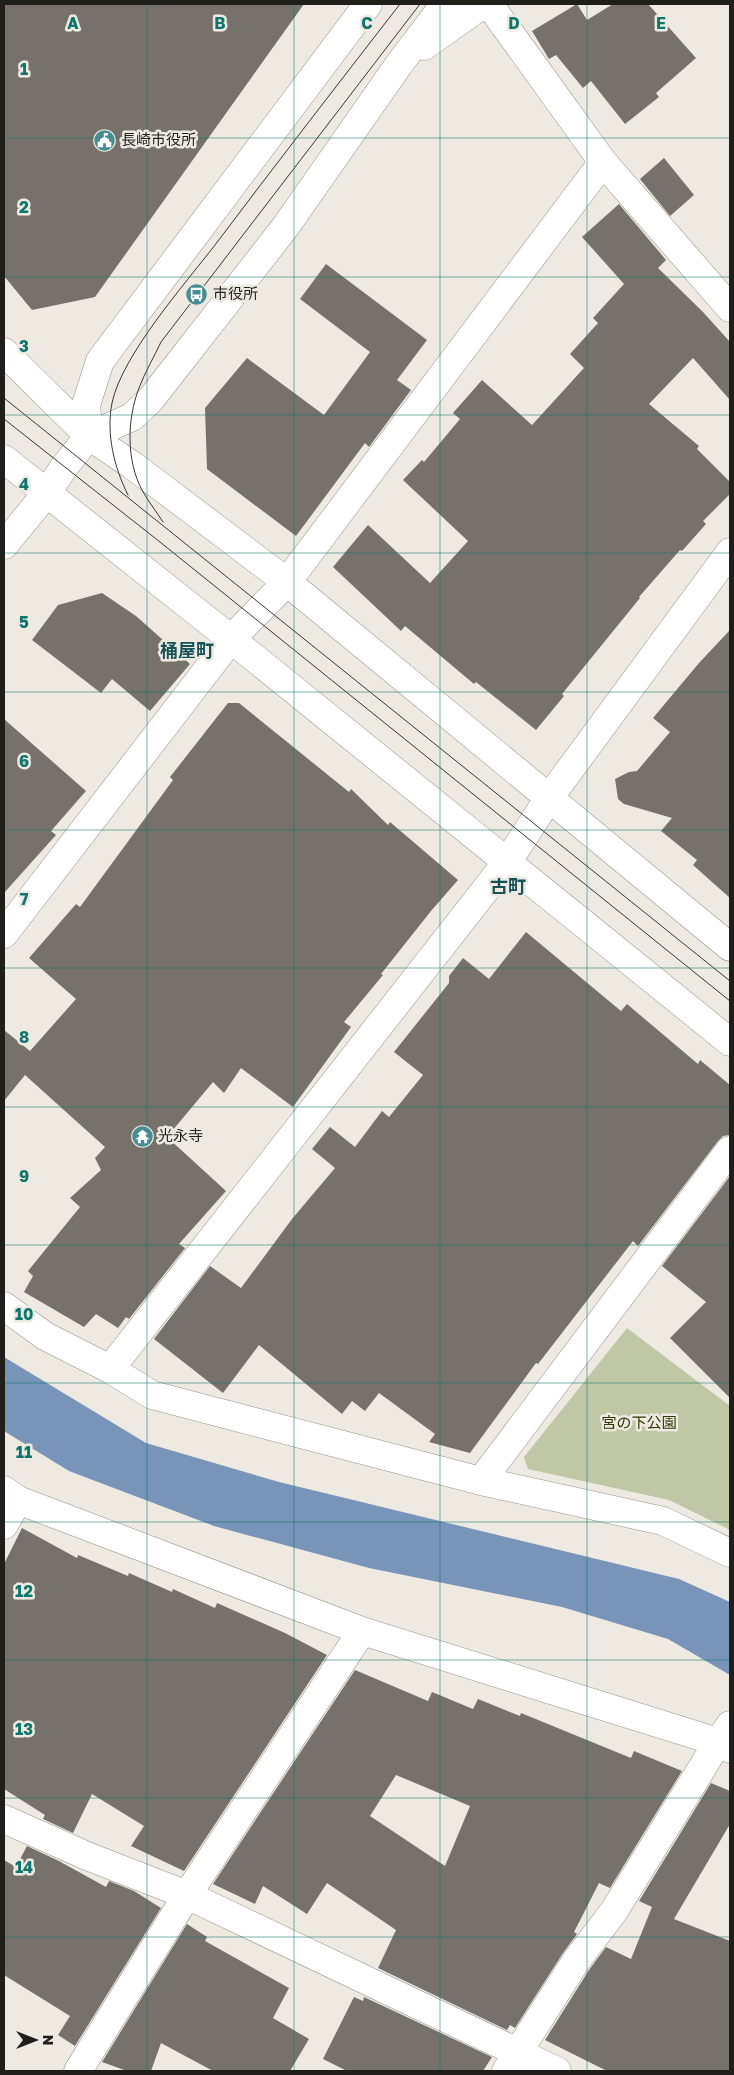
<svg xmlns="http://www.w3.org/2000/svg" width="734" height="2075" font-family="'Golos Text','Noto Sans JP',sans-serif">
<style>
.green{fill:#bfc7a4}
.water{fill:#7894b9}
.building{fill:#77716c;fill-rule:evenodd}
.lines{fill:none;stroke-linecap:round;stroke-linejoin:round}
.minor-casing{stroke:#95918a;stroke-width:29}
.minor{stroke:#fff;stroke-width:28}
.tram{stroke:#393734;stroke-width:1}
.grid{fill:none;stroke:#0f766e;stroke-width:1;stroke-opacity:0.55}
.labels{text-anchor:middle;stroke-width:5;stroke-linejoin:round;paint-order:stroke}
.poi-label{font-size:15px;fill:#1f1e1b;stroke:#eeeae2;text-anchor:start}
.park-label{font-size:15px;fill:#2f3700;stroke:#eeeae2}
.quarter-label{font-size:18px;font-weight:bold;fill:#175259;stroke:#eeeae2}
.grid-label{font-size:16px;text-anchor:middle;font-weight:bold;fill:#0f766e;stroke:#eeeae2;stroke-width:5;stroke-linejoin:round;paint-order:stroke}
</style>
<rect width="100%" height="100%" fill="#eeeae2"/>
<path class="green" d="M627 1328 730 1406V1530L669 1500 528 1469 524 1457Z"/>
<path class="water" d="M4 1357 146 1443 279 1482 679 1579 730 1602V1675L668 1639 562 1607 369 1568 214 1526 69 1471 4 1431Z"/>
<path class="building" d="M4 4H304L95 297 32 310 4 276Z
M577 4 587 20 613 4H648L696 58 656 93 659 97 625 124 591 81 583 88 556 55 549 59 532 31Z
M664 158 694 195 670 216 640 179Z
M619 204 666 260 658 268 703 312 730 342V400L693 358 649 404 699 446 697 449 730 482V494L703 521 706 524 682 551 680 550 639 597 640 598 562 694 564 696 536 730 476 682 474 684 405 626 401 631 333 567 368 525 430 583 468 541 403 480 422 460 424 462 460 419 453 413 482 380 532 425 584 368 570 354 598 323 593 318 624 284 582 237Z
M326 264 427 340 397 380 411 390 369 447 365 443 296 536 207 469 205 408 247 358 324 415 370 352 300 299Z
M102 593 136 616 190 664 150 711 112 679 101 693 32 640 58 605Z
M730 630V898L693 865 697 860 661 831 672 818 624 804 618 799 615 779 629 772 637 771 670 732 653 718 699 663Z
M228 703H239L349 792 351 789 388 825 390 822 458 880 431 911 381 974 383 975 344 1022 351 1027 293 1107 241 1068 224 1093 213 1082 167 1137 226 1191 179 1244 185 1248 129 1319 126 1317 118 1328 96 1314 84 1327 24 1292 33 1276 28 1271 80 1207 70 1198 101 1170 95 1158 105 1147 25 1075 4 1101V1030L30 1051 76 999 29 958 76 904 80 907 173 780 170 777Z
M4 719 86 791 51 831 56 835 4 893Z
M526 932 621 1011 627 1004 698 1064 700 1060 730 1085V1135L723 1136 718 1141 638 1246 633 1241 538 1364 536 1363 470 1453 429 1442 435 1434 379 1393 365 1411 352 1401 342 1414 259 1345 223 1393 154 1339 210 1266 241 1288 292 1219 335 1168 312 1149 330 1127 355 1147 382 1111 389 1117 423 1075 394 1052 449 983V976L463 958 489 979Z
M730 1176V1398L670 1338 706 1302 662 1266Z
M22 1528 77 1558 78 1555 128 1576 129 1573 172 1592 173 1589 215 1608 217 1603 285 1633 327 1655 184 1871 131 1846 144 1826 92 1794 73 1833 43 1819 45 1815 4 1789V1564Z
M355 1670 428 1701 432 1692 473 1709 478 1699 520 1716 521 1713 631 1758 634 1751 682 1771 610 1888 599 1883 574 1932 577 1934 563 1953 515 2028 510 2025 507 2030 378 1968 396 1930 327 1883 307 1914 263 1886 255 1904 213 1884ZM396 1775 470 1806 445 1866 370 1816Z
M711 1783 730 1791V1824L674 1919 730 1941V2071H607L545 2040 589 1970 606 1947 631 1959 652 1907 639 1901Z
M27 1846 59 1861 106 1887 109 1881 134 1891 161 1908 75 2046 58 2035 70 2016 4 1975V1860L16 1867Z
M187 1924 207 1937 205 1941 289 1988 273 2018 309 2039 290 2071H213L161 2043 151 2071H127L102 2062Z
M354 1997 363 2001 364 1997 492 2057 483 2071H347L323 2059Z"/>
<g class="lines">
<defs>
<path id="minor" d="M489 4 603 162 730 308
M424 46 483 4
M4 352 89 436 132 465 287 582 730 947
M89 436 86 405 100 361 368 4
M4 459 231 639 730 1042
M4 545 46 494 64 467 89 436 132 417 151 399 286 226 400 63 445 4
M4 934 231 639 287 582 603 162
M4 1306 45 1336 110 1369 152 1395 481 1481 663 1521 730 1553
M110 1369 508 861 549 798 730 552
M481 1481 730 1150
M4 1490 18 1500 362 1631 718 1742 730 1749
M4 1525 18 1500
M4 1819 87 1856 187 1895 557 2071
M78 2071 187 1895 362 1631
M506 2071 576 1961 614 1911 718 1742 730 1725"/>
</defs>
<use href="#minor" class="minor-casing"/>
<use href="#minor" class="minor"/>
<path class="tram" d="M4 398 730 981
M4 419 160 542 730 1001
M128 495C114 467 106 434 112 403 122 355 185 284 215 245 276 164 338 84 400 4
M163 522C156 511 148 501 142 490 126 460 127 419 139 388 145 372 154 357 161 342L420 4"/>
</g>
<path class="grid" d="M147 4V2071M294 4V2071M440 4V2071M587 4V2071M4 138H730M4 277H730M4 415H730M4 553H730M4 692H730M4 830H730M4 968H730M4 1107H730M4 1245H730M4 1383H730M4 1522H730M4 1660H730M4 1798H730M4 1937H730"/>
<defs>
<symbol id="civic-disc" viewBox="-11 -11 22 22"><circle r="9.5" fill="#458c94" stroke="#eeeae2"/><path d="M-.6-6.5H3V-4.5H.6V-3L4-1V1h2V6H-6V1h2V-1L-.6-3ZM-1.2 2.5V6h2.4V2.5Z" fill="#fff"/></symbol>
<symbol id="bus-disc" viewBox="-11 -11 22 22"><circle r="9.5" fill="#458c94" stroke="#eeeae2"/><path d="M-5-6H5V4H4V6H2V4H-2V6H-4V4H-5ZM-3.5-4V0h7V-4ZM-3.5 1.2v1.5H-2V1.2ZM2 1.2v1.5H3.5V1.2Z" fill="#fff"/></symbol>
<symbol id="temple-disc" viewBox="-11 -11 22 22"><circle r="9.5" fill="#458c94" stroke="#eeeae2"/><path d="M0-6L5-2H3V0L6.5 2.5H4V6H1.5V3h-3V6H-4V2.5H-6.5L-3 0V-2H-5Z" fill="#fff"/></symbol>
</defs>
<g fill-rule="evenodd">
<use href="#civic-disc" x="92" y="128" width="25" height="25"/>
<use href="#bus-disc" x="184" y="282" width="25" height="25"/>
<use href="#temple-disc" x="130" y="1124" width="25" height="25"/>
</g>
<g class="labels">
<g class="poi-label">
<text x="121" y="145">長崎市役所</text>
<text x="213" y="299">市役所</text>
<text x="158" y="1141">光永寺</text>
</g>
<g class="park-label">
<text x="639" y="1428">宮の下公園</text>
</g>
<g class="quarter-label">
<text x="187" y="657">桶屋町</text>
<text x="508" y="893">古町</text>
</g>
</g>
<g class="grid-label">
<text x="73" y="29">A</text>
<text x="220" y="29">B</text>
<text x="367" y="29">C</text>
<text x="514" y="29">D</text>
<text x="661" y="29">E</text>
<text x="24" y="75">1</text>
<text x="24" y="213">2</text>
<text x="24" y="352">3</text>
<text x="24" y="490">4</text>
<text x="24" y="628">5</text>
<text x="24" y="767">6</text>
<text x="24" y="905">7</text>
<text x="24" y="1043">8</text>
<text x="24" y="1182">9</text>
<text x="24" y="1320">10</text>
<text x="24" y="1458">11</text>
<text x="24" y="1597">12</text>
<text x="24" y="1735">13</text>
<text x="24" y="1873">14</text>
</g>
<rect width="734" height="2075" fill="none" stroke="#1f1e1b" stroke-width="10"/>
<g transform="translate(35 2040) rotate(90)" stroke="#eeeae2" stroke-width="4" paint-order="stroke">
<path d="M0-4L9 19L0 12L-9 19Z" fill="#1f1e1b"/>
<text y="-8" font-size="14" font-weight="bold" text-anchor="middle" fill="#1f1e1b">N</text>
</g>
</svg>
